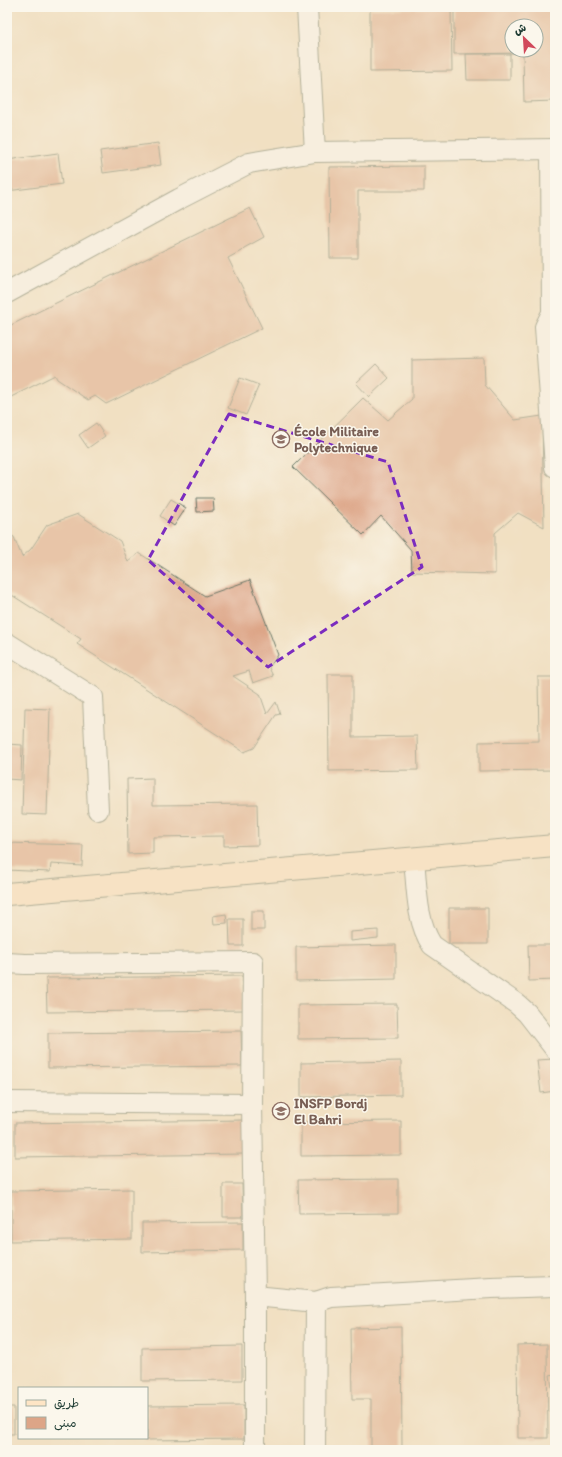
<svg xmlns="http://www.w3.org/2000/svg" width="562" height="1457" font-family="Itim,'Playpen Sans Arabic',sans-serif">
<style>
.building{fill:#dda587;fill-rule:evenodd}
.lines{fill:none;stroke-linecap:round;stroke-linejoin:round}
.street-casing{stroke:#687666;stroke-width:22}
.secondary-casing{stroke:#687666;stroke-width:24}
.street{stroke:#fff;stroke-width:20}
.secondary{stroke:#fee5c5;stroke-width:22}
.marked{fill:none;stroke:#7b2cbf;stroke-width:3;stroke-dasharray:8 5;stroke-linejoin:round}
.labels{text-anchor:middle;stroke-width:3;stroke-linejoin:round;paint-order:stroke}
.education-label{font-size:14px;font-weight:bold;fill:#785e54;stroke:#fbf7ec;text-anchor:start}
</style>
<rect width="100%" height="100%" fill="#fbf7ec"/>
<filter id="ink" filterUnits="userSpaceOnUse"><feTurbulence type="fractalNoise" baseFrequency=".025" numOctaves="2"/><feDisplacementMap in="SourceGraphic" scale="8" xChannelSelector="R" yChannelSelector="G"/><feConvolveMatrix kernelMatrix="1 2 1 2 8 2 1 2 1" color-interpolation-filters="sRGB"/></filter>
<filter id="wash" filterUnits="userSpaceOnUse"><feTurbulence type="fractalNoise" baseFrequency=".012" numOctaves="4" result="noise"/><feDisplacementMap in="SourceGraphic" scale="16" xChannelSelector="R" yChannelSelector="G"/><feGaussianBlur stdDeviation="0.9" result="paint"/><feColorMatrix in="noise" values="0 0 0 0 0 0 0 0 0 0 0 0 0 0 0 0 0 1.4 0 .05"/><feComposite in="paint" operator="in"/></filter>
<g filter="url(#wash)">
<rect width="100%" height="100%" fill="#f1e0c2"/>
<g id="blocks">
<path class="building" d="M454 7H555V101L524 102 523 53 454 54ZM512 26H536V50H512Z
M451 8 452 71 370 72V9Z
M466 54H510V80H467Z
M158 143 161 165 103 173 100 151Z
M58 153 62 184 7 191V160Z
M424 166V191H358V258H330L329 167Z
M250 208 264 237 244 248 241 251 228 258 262 328 106 404 95 396 88 400 57 379 55 375 7 399V327Z
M484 358 485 385 515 420 542 416 544 527 518 513 495 533V574L412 572 411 550 381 516 363 535 293 467 363 398 388 420 412 399V360Z
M376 364 389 378 369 397 356 383Z
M240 378 259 385 246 415 228 408Z
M96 423 105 436 88 448 79 435Z
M196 498H213L214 511 197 512Z
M171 499 186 508 174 526 160 516Z
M78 514 120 541 128 562 139 553 205 596 250 580 278 655 269 668 273 676 253 683 249 671 233 676 260 694 267 714 276 702 280 714 276 715 254 748 244 752 77 644 81 639 7 592V533L14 537 22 557 31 549 47 525Z
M328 674H353V737L417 736 418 770 329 771Z
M538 677H555V770L479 771V742L539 741Z
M25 708 50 709 47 815 22 814Z
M7 744 22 745 21 780 7 779Z
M153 778V805L257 804 258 845 224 846V836L153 837V853L128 854 127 779Z
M7 843 83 845 82 866 51 864 50 872 7 870Z
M449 908H488V944H449Z
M251 911H264V930H251Z
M226 914 227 923 214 924 213 916Z
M229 919H243V946H230Z
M378 930V938L350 941V932Z
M396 945V979L296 981V947Z
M528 945H555V980L529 981Z
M244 976V1010L47 1012 46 978Z
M397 1004 398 1038 298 1039V1005Z
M241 1031 242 1066 48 1068V1033Z
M555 1059V1091L541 1093 537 1060Z
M401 1061V1095L301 1097V1063Z
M245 1120V1154L15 1157V1123Z
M401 1121V1155L301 1156V1122Z
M398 1179V1213L299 1214 298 1180Z
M223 1184H242L243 1217H223Z
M132 1189V1239L11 1241V1191Z
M243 1222V1250L142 1252V1223Z
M401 1327 402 1447H371V1399H352L351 1328Z
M547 1344 548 1438H518L517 1345Z
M242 1346V1380L142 1381V1348Z
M555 1374V1400H554L550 1375Z
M244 1405V1439L144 1440V1438H147V1406Z
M7 1407H14V1434H7Z"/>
</g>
</g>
<g filter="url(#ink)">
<use href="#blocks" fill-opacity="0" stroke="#687666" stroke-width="1"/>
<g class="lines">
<defs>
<path id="street" d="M307 7 315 152
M551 149 552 313 545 327 555 467
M7 293 179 199 249 163 315 152 555 149
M7 643 93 697 98 810
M414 859C417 887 416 921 432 945L517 1004 527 1013 555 1049
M7 963 25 964 253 962 252 1104 255 1296V1450
M7 1102 252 1104
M255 1296 316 1302 331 1297 491 1288 555 1286
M315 1450 316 1302"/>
<path id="secondary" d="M7 894 555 846"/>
</defs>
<use href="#street" class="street-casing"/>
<use href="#secondary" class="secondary-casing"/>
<use href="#street" class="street"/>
<use href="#secondary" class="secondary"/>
</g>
</g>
<path d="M0 0H562V1457H0ZM229 414 388 462 422 567 268 667 148 560Z" fill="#f1e0c2" fill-opacity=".55" fill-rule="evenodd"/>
<path class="marked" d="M229 414 388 462 422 567 268 667 148 560Z"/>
<defs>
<symbol id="university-ring" viewBox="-11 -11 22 22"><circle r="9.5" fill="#fbf7ec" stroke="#8d6e63" stroke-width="1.5"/><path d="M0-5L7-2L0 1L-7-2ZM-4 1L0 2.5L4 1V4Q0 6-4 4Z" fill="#8d6e63"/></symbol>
</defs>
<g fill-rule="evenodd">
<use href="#university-ring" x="271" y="429" width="20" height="20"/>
<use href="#university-ring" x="271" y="1101" width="20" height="20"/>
</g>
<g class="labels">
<g class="education-label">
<text x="294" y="436">École Militaire<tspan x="294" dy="16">Polytechnique</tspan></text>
<text x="294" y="1108">INSFP Bordj<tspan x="294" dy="16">El Bahri</tspan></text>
</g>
</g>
<rect width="562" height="1457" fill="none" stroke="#fbf7ec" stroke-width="24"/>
<rect x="18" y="1387" width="130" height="52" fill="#fbf7ec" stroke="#a3ada2"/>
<rect x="26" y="1400" width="20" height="6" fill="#fee5c5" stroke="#a3ada2"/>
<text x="54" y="1407" font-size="12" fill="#1f3d34">طريق</text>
<rect x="26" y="1417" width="20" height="12" fill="#dda587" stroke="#a3ada2"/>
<text x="54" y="1427" font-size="12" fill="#1f3d34">مبنى</text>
<g transform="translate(524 38) rotate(335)"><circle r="19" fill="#fbf7ec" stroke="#a3ada2"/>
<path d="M0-3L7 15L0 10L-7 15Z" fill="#d1495b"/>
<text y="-6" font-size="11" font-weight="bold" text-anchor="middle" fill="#1f3d34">ش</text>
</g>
</svg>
